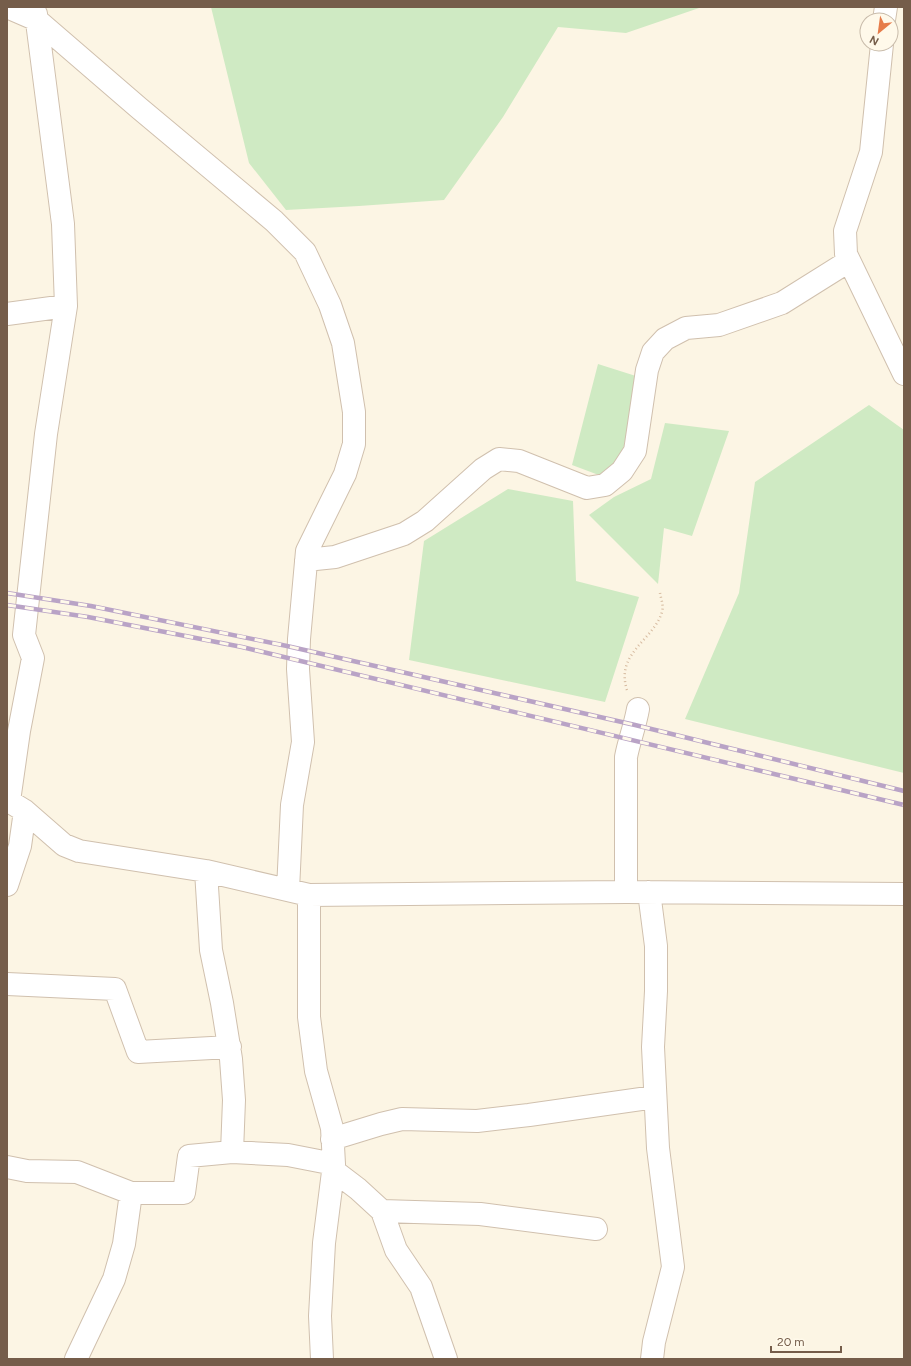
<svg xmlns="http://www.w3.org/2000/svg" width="911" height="1366" font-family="Figtree,sans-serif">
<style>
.green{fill:#cfeac3}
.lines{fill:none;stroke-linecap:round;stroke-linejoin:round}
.minor-casing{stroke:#d0c0ae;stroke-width:24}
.path{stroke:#d6ba9f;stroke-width:2.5;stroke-dasharray:1 3;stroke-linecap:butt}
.minor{stroke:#fff;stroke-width:22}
.rail-casing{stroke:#b9a3c6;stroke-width:4.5}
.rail{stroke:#fff9ea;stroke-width:3;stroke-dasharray:9;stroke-linecap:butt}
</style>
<rect width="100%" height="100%" fill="#fcf5e4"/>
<path class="green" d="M211 7H702L626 33 558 27 503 117 444 200 359 206 286 210 249 163Z
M598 364 639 377 622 455 604 477 572 465Z
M869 405 904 430V773L685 719 739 593 755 482Z
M665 423 729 431 692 536 664 528 658 584 589 515 614 497 651 479Z
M508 489 573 501 576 581 639 597 605 702 409 660 424 541Z"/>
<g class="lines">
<defs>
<path id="minor" d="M7 7 37 20 139 108 274 221 305 252 330 305 343 343 354 412V444L345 474 307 551 299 639 298 669 303 742 292 805 288 890
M884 20 886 7
M882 44 871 152 845 231 846 254 904 374
M7 314 66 306
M306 560 335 557 404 534 425 521 483 469 499 459 519 461 587 488 605 485 622 471 635 451 647 370 653 352 665 339 686 328 719 325 782 303 849 261
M7 800 25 811 64 845 79 851 206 871 309 895 626 892 904 894
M9 801 19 731 33 658 24 635 46 434 66 306 63 224 36 14
M206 871 211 950 222 1003 231 1059 234 1100 232 1152
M7 885 20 846 25 811
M626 892V757C629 741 635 726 638 709
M649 892 656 946V991L653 1047 658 1148 673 1267 654 1342 652 1359
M309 895V1017L316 1071 332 1128 334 1164 324 1243 320 1316 322 1359
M7 984 115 989 138 1052 230 1047
M332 1139 381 1124 402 1119 477 1121 529 1115 655 1097
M7 1167 27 1171 77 1172 131 1193H184L189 1156 232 1152 288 1155 334 1164
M333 1170 358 1189 382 1211 396 1250 421 1287 446 1359
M382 1211 480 1214 596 1229
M76 1359 114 1279 124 1244 131 1193"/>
</defs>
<use href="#minor" class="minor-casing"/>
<path class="path" d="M627 690C615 653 653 641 662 612 664 606 661 599 660 593"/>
<use href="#minor" class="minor"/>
<defs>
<path id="rail" d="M7 593 91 606 287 646 635 725 904 791
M7 605 88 617 242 647 904 805"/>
</defs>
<use href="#rail" class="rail-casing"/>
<use href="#rail" class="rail"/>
</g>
<rect width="911" height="1366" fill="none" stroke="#755d4a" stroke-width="16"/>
<g transform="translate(879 32) rotate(209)"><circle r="19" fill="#fff9ea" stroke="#c8bbaa"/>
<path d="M0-3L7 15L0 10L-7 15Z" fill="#e67c4a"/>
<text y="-6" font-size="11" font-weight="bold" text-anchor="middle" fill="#755d4a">N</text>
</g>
<path d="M771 1346v6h70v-6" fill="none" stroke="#755d4a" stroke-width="2"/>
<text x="777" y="1346" font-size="12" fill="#755d4a" stroke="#fff9ea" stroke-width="3" paint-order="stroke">20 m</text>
</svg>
